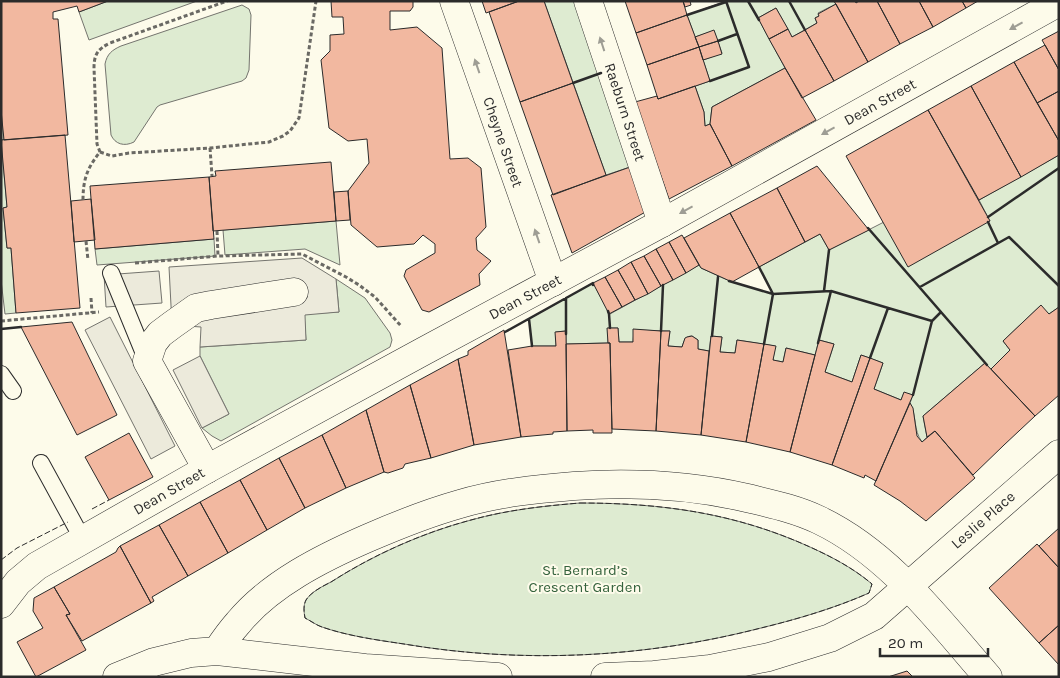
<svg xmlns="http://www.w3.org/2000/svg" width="1060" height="678" font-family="Karla,sans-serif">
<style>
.green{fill:#deebd1;stroke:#74746e}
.parking{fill:#eceadb;stroke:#74746e}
.building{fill:#f2b8a0;stroke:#2b2b2b}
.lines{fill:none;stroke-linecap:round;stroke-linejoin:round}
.service-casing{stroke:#2b2b2b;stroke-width:18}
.minor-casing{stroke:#2b2b2b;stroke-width:29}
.tertiary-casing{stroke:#2b2b2b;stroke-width:29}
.path{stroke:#6a6964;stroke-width:3;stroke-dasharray:4 2.5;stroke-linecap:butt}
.service{stroke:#fdfbea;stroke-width:16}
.minor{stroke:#fdfbea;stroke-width:28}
.tertiary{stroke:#fdfbea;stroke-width:28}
.fence{stroke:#2b2b2b;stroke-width:1;stroke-dasharray:6 2.5;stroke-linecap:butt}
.wall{stroke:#2b2b2b;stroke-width:2.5}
.oneway{fill:#9e9d94}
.labels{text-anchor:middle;stroke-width:4;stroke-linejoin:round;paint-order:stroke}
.street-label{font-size:15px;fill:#2b2b2b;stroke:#fdfbea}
.park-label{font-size:15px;fill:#34623c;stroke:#fdfbea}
</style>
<rect width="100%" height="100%" fill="#fdfbea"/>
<path class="green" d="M108 1H197L89 40 79 12Z
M544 1H576L633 166 606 175Z
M726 1H834L836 4 818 13 819 16 815 18 817 23 792 37 776 8 758 18 785 68 712 107 710 124 705 126 704 112 695 86 710 81 703 60 722 53 714 31 695 37 687 15Z
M242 5 249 9 251 15 249 70 246 78 242 81 160 105 157 107 134 142C124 147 115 144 111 135L105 64C107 54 112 50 121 46Z
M1 110 4 140H1L7 207 3 208 7 248H11L16 313 5 314 1 280Z
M1059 155V307L1049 314 1040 306 1003 341 1010 350 991 369 985 363 923 416 927 437 922 442C913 430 917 416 910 403L913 395 904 393 901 400 874 389 883 363 861 355 852 382 825 372 834 344 819 340 815 355 786 348 783 362 773 360 775 346 737 340 735 353 720 352 722 337 711 336 709 351 698 349V340L692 336C685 336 684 341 682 347L668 346 670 331 634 330 633 342H619L618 328H608V343L566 344V331L556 332V346H532L529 319 593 283 610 314 699 265 701 268 732 282 773 294 759 267 820 234 829 250 884 222 990 221 979 200Z
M336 221 340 265 305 249 225 255 223 230Z
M214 239 215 256 97 265 95 249Z
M336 279 365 298 390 333 392 340 390 347 221 441 212 436 202 428 229 414 200 356V347L306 340 304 314 339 312Z
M580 503C662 503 735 513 810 547 832 557 853 568 872 584L869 593C835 608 798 619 761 628 644 658 523 664 404 644 377 640 348 636 322 627 316 625 311 621 305 618 304 612 303 606 306 600 311 592 323 586 331 582 373 555 422 533 471 520 507 510 543 506 580 503Z"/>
<path class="parking" d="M302 258 336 279 339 312 305 315 306 340 200 347 201 327 172 325 169 267Z
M159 271 162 303 106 307 104 275Z
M110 317 175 446 151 459 85 330Z
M200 356 229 414 202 428 173 370Z"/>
<path class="building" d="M1 1H108L79 12 77 6 53 12V19H58L68 135 4 140 1 110Z
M331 1H413V7L410 11H390V30L417 27 442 48 450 159 468 158 481 168 486 227 476 238 477 250 491 261 479 274 480 285 429 312 422 310 404 276 406 270 435 253V244L423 235 414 244 377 247 351 225 348 191 369 163 367 139 348 141 329 128 321 60 330 51V35L344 34 343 17H332Z
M482 1H519L486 13Z
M519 1H544L573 83 520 102 489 12Z
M625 1H683L687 15 636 33Z
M683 1H690L691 5 685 7Z
M834 1H855L856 3 859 1H877L900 44 868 62Z
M877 1H919L933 27 900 44Z
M919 1H962L966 8 933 27Z
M962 1H978L966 8Z
M836 4 868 62 834 81 805 30 817 23 815 18 819 16 818 14Z
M776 8 788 29 769 39 758 18Z
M687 15 699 47 647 65 636 33Z
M788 29 792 37 805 30 834 81 802 98 769 39Z
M714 30 718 41 699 47 695 37Z
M1059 31V70L1042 40Z
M718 41 722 54 703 60 699 47Z
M1045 45 1059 70V91L1037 103 1014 62Z
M699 47 710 81 658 99 647 65Z
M1014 62 1059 141V155L1021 177 971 86Z
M785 68 816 120 732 166 710 124 712 107Z
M573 83 606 175 553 195 520 102Z
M695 86 704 112 705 126 710 124 732 166 669 199 635 102 657 96 658 99Z
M971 86 1021 177 979 200 928 110Z
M1059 91V141L1037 103Z
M928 110 990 221 908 267 846 156Z
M65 135 80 308 16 313 11 248H7L3 208 7 207 1 140Z
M331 162 336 221 213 231 209 177 216 176 215 171Z
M633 166 649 210 572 253 551 195Z
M817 166 869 230 829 250 820 234 805 242 777 188Z
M209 177 214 239 95 249 90 186Z
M777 188 805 242 759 267 730 213Z
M348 191 350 220 336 221 334 192Z
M91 199 95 240 74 242 71 201Z
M730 213 759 267 732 282 701 268 684 238Z
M682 235 699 265 686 273 669 242Z
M669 242 686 273 673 280 656 249Z
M656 249 673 280 661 286 644 256Z
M644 256 661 286 648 294 631 262Z
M631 262 648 294 635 300 618 270Z
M618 270 635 300 622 307 605 277Z
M605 277 622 307 609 314 593 283Z
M1041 305 1049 314 1059 307V395L1035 416 991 369 1010 350 1003 341Z
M72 322 117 415 77 435 21 327Z
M607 328H618L619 342H633V329L661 331 656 431 612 429 610 343H608Z
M504 330 521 437 474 445 458 359 468 355V351Z
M566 331 567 431 553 432V434L521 437 508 350 532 346H556L555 332Z
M661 331H670L668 346 682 347 685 338 687 337 692 336 698 340V349L709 351 701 435 656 431Z
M711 336 722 337 720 352 735 353 737 340 764 344 746 442 701 435Z
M819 340 834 344 825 372 852 382 861 355 870 358 832 465 790 452Z
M608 343H610L612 433H593V430L567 431 566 344Z
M764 344 776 346 773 360 783 362 786 348 815 355 790 452 746 442Z
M870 358 883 363 874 389 901 400 904 392 913 395 876 481 865 475 864 478 832 465Z
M458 359 474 445 431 458 410 385Z
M985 363 1035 416 1004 445 973 475 935 431 927 437 923 416Z
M410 385 431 458 405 464 403 468 388 473 384 472 366 410Z
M910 403 913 408 917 436 922 442 935 431 975 478 926 521 900 501 874 485Z
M366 410 384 472 346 488 322 435Z
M129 433 153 477 109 500 85 457Z
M322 435 346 488 305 508 279 458Z
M279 458 305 508 267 530 240 480Z
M240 480 267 530 228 553 200 502Z
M200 502 228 553 188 576 159 525Z
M159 525 188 576 152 597 154 601 151 603 120 546Z
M1059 528V568L1039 546Z
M1037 544 1059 568V625L1039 643 989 588Z
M120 546 151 603 82 641 66 615 70 614 54 587 116 552 118 548Z
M54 587 70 614 66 615 86 650 36 677 17 642 43 628 33 611 34 598Z
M1059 625V665L1039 643Z
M907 671 913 677H888Z"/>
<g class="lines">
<defs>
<path id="service" d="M111 273 147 361
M1 374 13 391
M41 463 83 540"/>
<path id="minor" d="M454 1 553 282
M588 1 662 223
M207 469 147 361 153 343 160 334 172 325 196 308 211 305 294 292
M217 651C223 642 230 632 238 623 270 584 322 558 368 538 398 525 428 513 460 504 497 493 536 489 574 486 632 482 690 485 747 498 772 504 796 509 819 520 890 554 938 620 988 677
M117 677 154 662 191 653 217 651 365 668 498 677
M605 677 654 675 710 669 769 657 830 638 874 616 1059 454"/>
<path id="tertiary" d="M1 604 18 582 37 566 207 469 424 351 662 223 1059 2"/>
</defs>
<use href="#service" class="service-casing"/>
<use href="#minor" class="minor-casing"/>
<use href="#tertiary" class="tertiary-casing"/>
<path class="path" d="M210 148 212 176
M100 152 112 156 129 153 210 148 269 142 283 136 290 131 299 118 316 1
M83 200C83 180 87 168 100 152L97 144 94 68C94 54 98 49 110 43L227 1
M217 231 218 256
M86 241 88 260
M135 263 218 256 302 254 346 277 359 285 375 297 401 326
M91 298 92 313
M1 321 99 312"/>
<use href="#service" class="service"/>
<use href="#minor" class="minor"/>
<use href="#tertiary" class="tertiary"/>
<path class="fence" d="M580 503C662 503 735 513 810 547 832 557 853 568 872 584L869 593C835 608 798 619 761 628 644 658 523 664 404 644 377 640 348 636 322 627 316 625 311 621 305 618 304 612 303 606 306 600 311 592 323 586 331 582 373 555 422 533 471 520 507 510 543 506 580 503Z
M92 509 109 500
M1 560 17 548 68 522"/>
<path class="wall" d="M748 1 759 20
M789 1 805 30
M687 15 726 2
M718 41 737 34
M710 81 749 67 726 1
M573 83 601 73
M988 217 1059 168
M988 222 998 243
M868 228 987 365
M759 267 773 294 764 344
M729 281 773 294 831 291 932 321 941 312
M920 287 1009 237 1059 286
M824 291 829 250
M566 298V334
M608 311 609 314 610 328
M529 319 532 346
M1 329 21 327
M661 331 663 285
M505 332 593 283V285
M712 336 718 277
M818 343 831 291
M870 358 888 308
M913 395 932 321"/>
</g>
<defs><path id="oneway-solid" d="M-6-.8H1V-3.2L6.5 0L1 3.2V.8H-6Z" transform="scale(1.25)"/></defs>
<g class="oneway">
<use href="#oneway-solid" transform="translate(1016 26) rotate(151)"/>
<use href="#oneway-solid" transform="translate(602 44) rotate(-108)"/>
<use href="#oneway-solid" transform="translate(477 66) rotate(-109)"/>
<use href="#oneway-solid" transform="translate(828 131) rotate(151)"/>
<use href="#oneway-solid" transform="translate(686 210) rotate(151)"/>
<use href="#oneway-solid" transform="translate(537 236) rotate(-109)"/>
</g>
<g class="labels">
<g class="street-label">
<text transform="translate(880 102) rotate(-29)" y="5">Dean Street</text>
<text transform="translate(625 112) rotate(72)" y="5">Raeburn Street</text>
<text transform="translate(503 142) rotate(71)" y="5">Cheyne Street</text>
<text transform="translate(525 297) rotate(-28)" y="5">Dean Street</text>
<text transform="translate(169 491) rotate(-30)" y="5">Dean Street</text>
<text transform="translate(983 520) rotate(-41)" y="5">Leslie Place</text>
</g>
<g class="park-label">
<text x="585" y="575">St. Bernard’s<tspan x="585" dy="17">Crescent Garden</tspan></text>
</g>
</g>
<rect width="1060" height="678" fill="none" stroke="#2b2b2b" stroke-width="5"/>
<path d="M880 648v8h108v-8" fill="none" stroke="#2b2b2b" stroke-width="2.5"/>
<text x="888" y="648" font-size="15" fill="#2b2b2b" stroke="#fdfbea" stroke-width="4" paint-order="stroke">20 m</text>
</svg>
